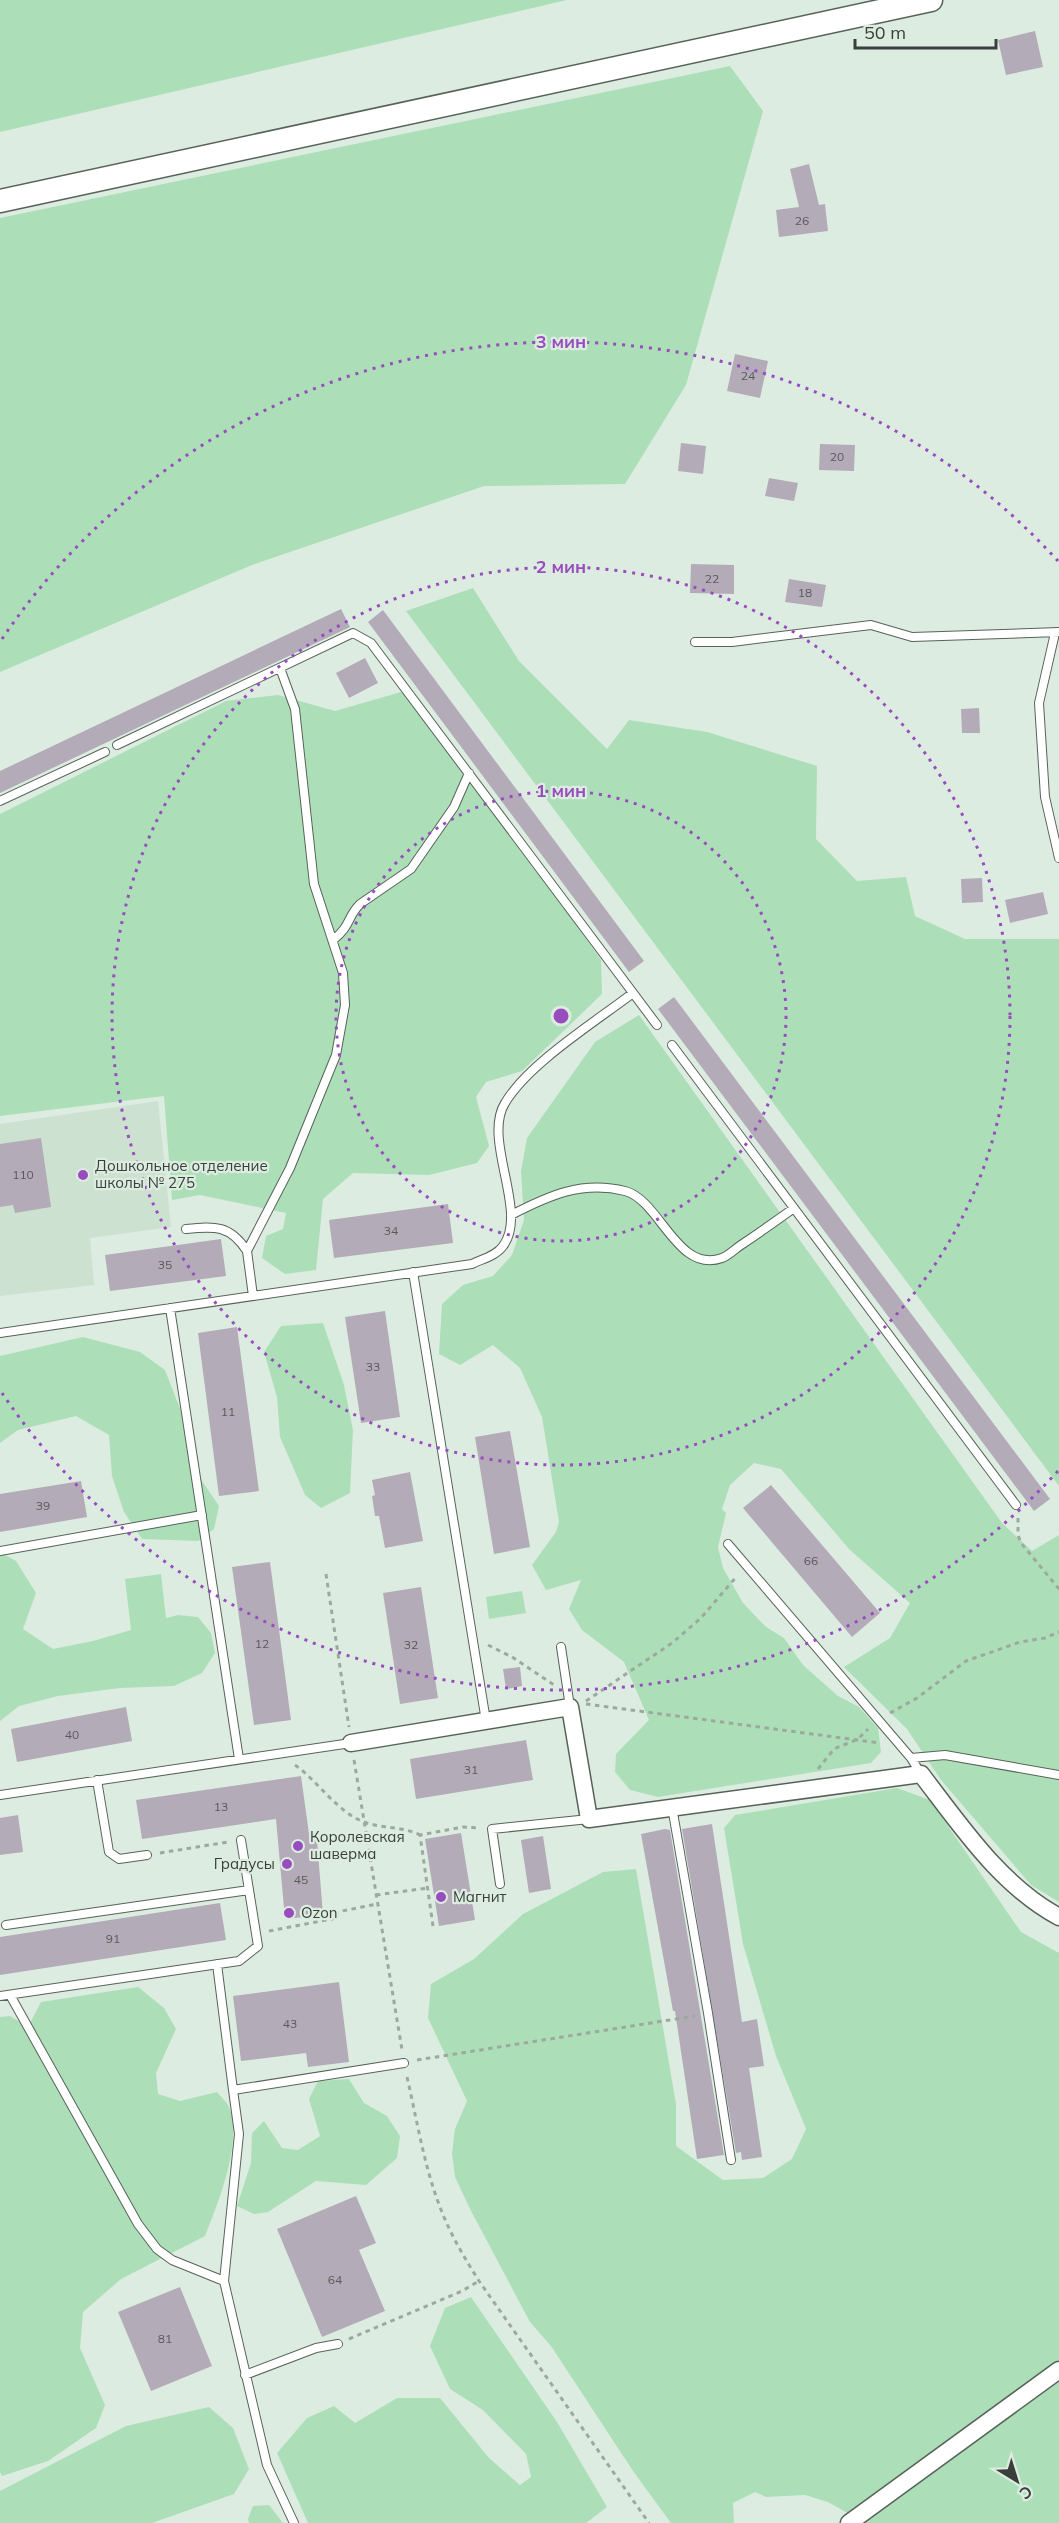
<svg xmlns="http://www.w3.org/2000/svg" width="1059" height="2523" font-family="Mulish,sans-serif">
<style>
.built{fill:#cce1d0}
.green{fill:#acdfb8}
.building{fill:#b4abb9}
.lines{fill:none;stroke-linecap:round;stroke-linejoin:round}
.lane-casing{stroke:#576359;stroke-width:10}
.street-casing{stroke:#576359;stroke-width:19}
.secondary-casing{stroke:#576359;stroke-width:25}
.path{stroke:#9da99f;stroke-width:3;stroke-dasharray:4.5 4.5;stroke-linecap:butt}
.lane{stroke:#fff;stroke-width:8}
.street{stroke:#fff;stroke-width:16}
.secondary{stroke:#fff;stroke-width:22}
.ring{fill:none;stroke:#984dbf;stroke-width:3;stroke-dasharray:3 6}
.poi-dot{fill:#984dbf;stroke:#ddece0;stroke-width:2}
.labels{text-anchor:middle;stroke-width:4.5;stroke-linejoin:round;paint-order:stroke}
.number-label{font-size:12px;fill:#585a5a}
.poi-label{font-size:15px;fill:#393f3a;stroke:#ddece0;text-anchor:start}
.centre{fill:#984dbf;stroke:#ddece0;stroke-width:3}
.ring-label{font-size:18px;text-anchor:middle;font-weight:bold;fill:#984dbf;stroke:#ddece0;stroke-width:4.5;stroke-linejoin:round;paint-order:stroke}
</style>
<rect width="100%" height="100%" fill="#ddece0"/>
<path class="built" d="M158 1101 171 1227 90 1238 94 1285 0 1296V1124Z"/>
<path class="green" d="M0 0H567L0 132Z
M730 66 763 111 686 385 625 484 484 486 252 565 0 672V218Z
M473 588 519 661 607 749 629 720 707 732 817 766 816 839 857 881 906 877 915 916 965 939H1059V1486L406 611Z
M401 692 412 698 469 773 601 960 602 994 522 1071 486 1082 476 1097 489 1146 477 1163 429 1175 353 1173 323 1199 316 1270 285 1274 262 1258 266 1236 283 1229 286 1213 200 1195 172 1200 164 1096 0 1116V814L226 701 278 695 335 711Z
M639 1015 1002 1523 1032 1551 1059 1535V1902L1031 1885 941 1780 907 1729 844 1667 890 1638 910 1603 849 1549 781 1469 754 1463 730 1485 722 1509 726 1513 718 1547 723 1568 743 1603 766 1627 784 1638 803 1665 838 1696 859 1707 878 1728 881 1752 871 1763 658 1797 630 1790 615 1772 616 1754 649 1720 624 1662 582 1630 569 1609 581 1580 546 1590 532 1565 556 1532 559 1522 542 1417 520 1368 493 1345 460 1365 439 1354 442 1304 463 1285 493 1276 512 1255 524 1220 521 1171 527 1138 595 1042Z
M323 1323 344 1385 353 1430 350 1493 321 1508 305 1495 280 1437 277 1397 264 1352 281 1326Z
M83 1337 140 1352 165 1370 186 1424 200 1478 219 1506 214 1529 198 1541 142 1539 124 1512 112 1476 109 1435 76 1416 18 1430 0 1443V1356Z
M0 1552 16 1561 36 1593 23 1629 53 1649 93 1641 131 1630 125 1579 161 1574 166 1618 178 1615 198 1617 211 1633 215 1653 202 1673 174 1686 120 1688 58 1696 19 1706 0 1721Z
M522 1591 526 1613 489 1619 486 1597Z
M897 1788 930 1800 1021 1932 1059 1953V2523H865L828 2502 805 2495 766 2497 755 2492 733 2503 734 2523H671L633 2471 551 2346 530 2322 470 2209 455 2177 452 2153 455 2129 467 2101 428 2018 431 1984 474 1959 523 1914 603 1872 636 1869 676 2104V2146L723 2180 763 2178 792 2159 806 2129 776 2056 743 1944 724 1828 735 1815Z
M138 1987 164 2008 176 2029 156 2073 158 2094 180 2101 217 2092C221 2097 227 2102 229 2107 243 2142 218 2203 205 2236L121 2279 83 2312 80 2348 105 2405 96 2428 48 2461 2 2476 0 2472V2017L10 2016 28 2027 41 2002Z
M349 2079 364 2103 387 2116 400 2136 397 2158 366 2185 316 2181 268 2212 254 2214 237 2206 251 2163 252 2133 264 2121 282 2148 298 2150 320 2136 309 2099 318 2081Z
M471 2297 557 2422 607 2507 586 2523H308L277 2453 307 2418 334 2406 355 2423 397 2398H440L489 2458 520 2485 531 2477 526 2454 483 2410 450 2389 430 2346 445 2308Z
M209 2407 233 2428 249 2469 234 2494 152 2523H0V2491L126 2426Z
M269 2505 283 2523H249L248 2519 253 2506Z"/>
<path class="building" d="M1035 31 1043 67 1006 75 998 40Z
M809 164 819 205 825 204 828 231 779 237 776 210 799 207 790 169Z
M735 354 768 361 760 398 727 391Z
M681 443 706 446 703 474 678 471Z
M820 444 855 445 854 471 819 470Z
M769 478 798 483 794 501 765 496Z
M691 564 734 565V594L690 593Z
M789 579 826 585 822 607 785 602Z
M341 609 350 627 0 793V771Z
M383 610 644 961 629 972 368 622Z
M365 658 378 683 349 698 336 673Z
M979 708 980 733H962L961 709Z
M982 878 983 902 962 903 961 879Z
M1043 892 1048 914 1010 923 1005 900Z
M674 997 1050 1499 1034 1511 658 1009Z
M41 1138 51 1207 15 1213 13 1205 0 1207V1144Z
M448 1204 453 1243 334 1258 329 1220Z
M221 1239 226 1276 110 1291 105 1255Z
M385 1311 400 1417 361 1423 345 1317Z
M237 1327 259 1491 219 1496 198 1333Z
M510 1431 530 1547 494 1554 475 1437Z
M410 1472 423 1541 385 1548 379 1516H375L372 1496 375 1495 372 1480Z
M81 1481 87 1517 0 1532V1494Z
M771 1485 880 1613 852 1637 743 1508Z
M270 1562 291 1720 254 1725 232 1567Z
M421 1587 438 1698 400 1704 383 1593Z
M520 1667 522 1686 506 1689 503 1669Z
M126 1707 132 1741 17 1762 11 1729Z
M526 1740 533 1780 416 1799 410 1759Z
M301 1776 310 1841 317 1840 323 1915 285 1919 276 1819 142 1839 136 1800Z
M18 1815 23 1852 0 1855V1818Z
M712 1824 742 2022 757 2019 764 2066 749 2068 762 2157 742 2160 741 2152 736 2153 682 1829Z
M665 1829 670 1830 724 2155 697 2159 675 2011H673L641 1834Z
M461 1833 475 1920 439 1926 425 1839Z
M543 1836 551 1889 529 1893 521 1840Z
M220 1903 226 1940 0 1975V1937Z
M339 1982 349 2062 308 2067 306 2053 241 2061 233 1996Z
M356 2196 376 2243 359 2250 385 2311 322 2337 277 2229Z
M180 2287 212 2366 151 2391 118 2312Z"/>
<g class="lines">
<defs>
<path id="lane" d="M1055 633 1039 703 1045 797 1059 858
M695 642H732L871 625 912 637 1059 632
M117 745 353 633 371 643 657 1025
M0 801 105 752
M333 940C351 926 347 917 360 904L411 869 454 807 469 773
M672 1045 1016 1505
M511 1215C548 1196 582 1180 625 1191 660 1200 677 1274 722 1258 728 1256 735 1249 741 1245 759 1233 776 1221 794 1208
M186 1229C215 1226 230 1225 247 1251
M413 1272 486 1721
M253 1296 247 1251 290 1168 336 1055 345 1005 343 973 314 884 295 709 280 668
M170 1308 239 1759
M0 1333 472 1264C482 1259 496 1256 503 1246 529 1212 482 1140 505 1103 528 1064 595 1022 633 993
M728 1544 911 1758 921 1774
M0 1551 202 1515
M561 1647 570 1707
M911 1758 945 1755 1059 1775
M97 1780 109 1852 119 1859 147 1855
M0 1795 351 1743
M672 1807 708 2013 731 2160
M500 1884 492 1829 589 1819
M6 1925 249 1890
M217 1964 233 2090
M10 1995 138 2224 157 2249 172 2260 224 2281
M0 1996 239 1961 258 1946 241 1840
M245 2375 316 2348 338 2344
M294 2523 267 2465 224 2281 239 2134 233 2090 404 2063"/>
<path id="street" d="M351 1743 570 1707 589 1819 921 1774C961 1826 1000 1885 1059 1917
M849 2523 1059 2370"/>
<path id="secondary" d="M0 201 931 0"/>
</defs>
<use href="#lane" class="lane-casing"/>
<use href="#street" class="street-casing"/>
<use href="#secondary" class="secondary-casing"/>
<path class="path" d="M1018 1518V1535L1021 1543 1059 1589
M326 1574 349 1727
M488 1645 512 1657 554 1685
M586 1701 672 1643 701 1618 737 1576
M586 1704 880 1743
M890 1713 917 1698 966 1661 1020 1642 1045 1638 1059 1632
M354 1760 402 2050
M295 1765C318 1781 337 1812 364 1822 383 1829 402 1826 420 1835
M818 1769 834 1749 858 1739 868 1729
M160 1853 228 1842
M376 1895 428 1888
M433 1926 420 1835 463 1827 479 1828
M269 1931 337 1918V1912L377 1904
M417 2060 695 2016
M407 2077C417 2120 424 2166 440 2207 450 2234 464 2257 479 2281L649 2523
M349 2339 462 2291 479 2281"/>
<use href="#lane" class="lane"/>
<use href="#street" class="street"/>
<use href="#secondary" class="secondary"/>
</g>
<g class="ring">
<circle cx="561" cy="1016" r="225"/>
<circle cx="561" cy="1016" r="449"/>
<path d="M1058 1471A674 674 0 0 1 2 1393M2 639A674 674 0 0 1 1058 561"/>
</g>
<g class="poi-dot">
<circle cx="83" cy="1175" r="6"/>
<circle cx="298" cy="1846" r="6"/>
<circle cx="287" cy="1864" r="6"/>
<circle cx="441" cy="1897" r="6"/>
<circle cx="289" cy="1913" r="6"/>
</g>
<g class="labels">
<g class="number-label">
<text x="802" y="225">26</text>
<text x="748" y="380">24</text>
<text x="837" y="461">20</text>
<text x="712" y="583">22</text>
<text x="805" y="597">18</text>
<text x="23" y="1179">110</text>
<text x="391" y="1235">34</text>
<text x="165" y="1269">35</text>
<text x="373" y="1371">33</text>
<text x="228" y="1416">11</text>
<text x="43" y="1510">39</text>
<text x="811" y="1565">66</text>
<text x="262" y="1648">12</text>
<text x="411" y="1649">32</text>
<text x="72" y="1739">40</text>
<text x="471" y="1774">31</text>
<text x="221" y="1811">13</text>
<text x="301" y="1884">45</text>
<text x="113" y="1943">91</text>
<text x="290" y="2028">43</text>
<text x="335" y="2284">64</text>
<text x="165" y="2343">81</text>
</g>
<g class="poi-label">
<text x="95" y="1171">Дошкольное отделение<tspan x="95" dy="17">школы № 275</tspan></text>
<text x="310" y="1842">Королевская<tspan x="310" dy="17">шаверма</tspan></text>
<text x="275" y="1869" text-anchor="end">Градусы</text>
<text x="453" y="1902">Магнит</text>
<text x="301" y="1918">Ozon</text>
</g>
</g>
<circle cx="561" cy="1016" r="9" class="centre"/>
<g class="ring-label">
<text x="561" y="348">3 мин</text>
<text x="561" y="573">2 мин</text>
<text x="561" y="797">1 мин</text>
</g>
<g transform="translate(1017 2481) rotate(142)" stroke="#ddece0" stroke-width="4.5" paint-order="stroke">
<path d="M0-4.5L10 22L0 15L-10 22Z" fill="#393f3a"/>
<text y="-9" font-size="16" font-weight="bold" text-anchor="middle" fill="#393f3a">С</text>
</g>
<path d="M855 39v9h141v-9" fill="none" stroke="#393f3a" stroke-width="3"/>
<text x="864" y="39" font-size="18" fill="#393f3a" stroke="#ddece0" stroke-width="4.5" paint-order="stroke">50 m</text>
</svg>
